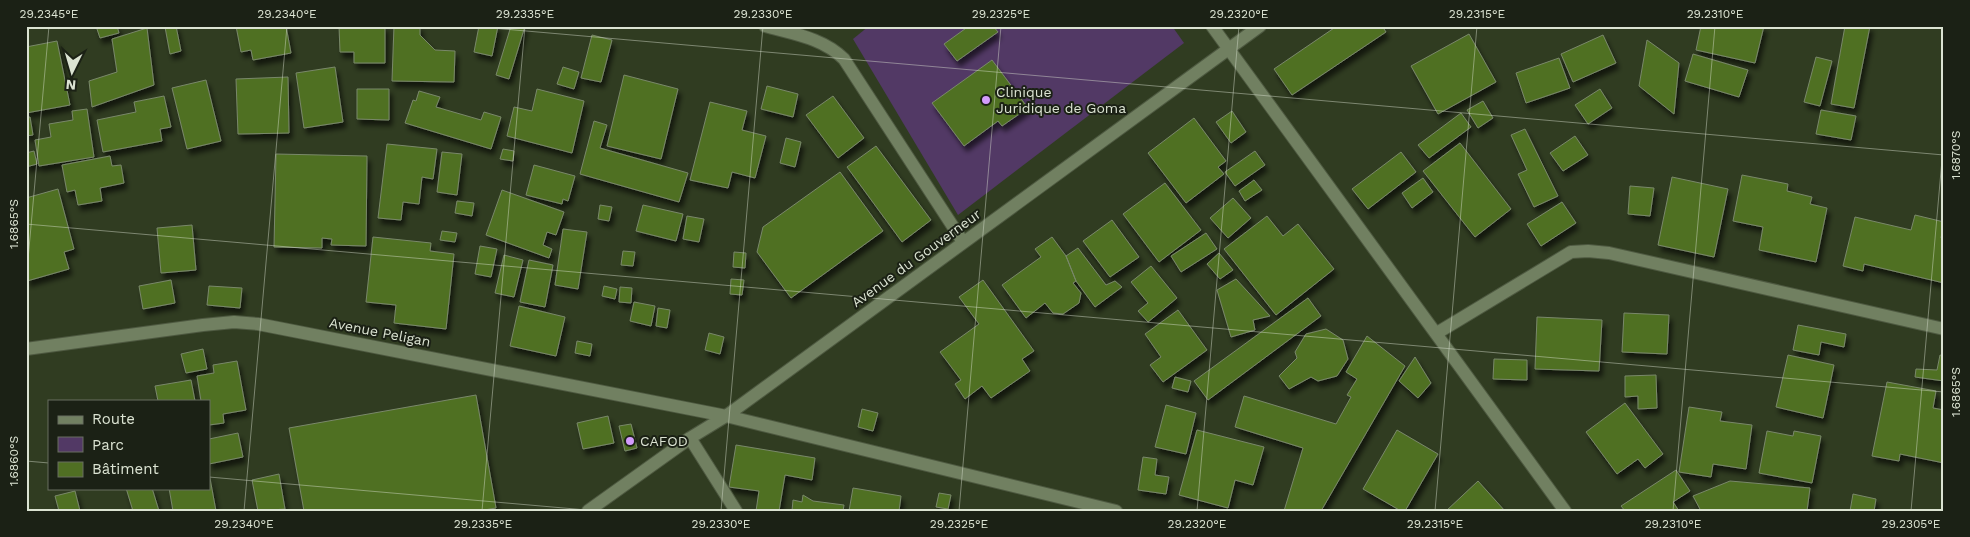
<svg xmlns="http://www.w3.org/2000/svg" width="1970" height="537" font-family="'Work Sans',sans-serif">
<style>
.green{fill:#523965}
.building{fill:#506f23;stroke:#79886a;filter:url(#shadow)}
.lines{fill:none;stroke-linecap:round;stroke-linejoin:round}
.minor-casing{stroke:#4e5941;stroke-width:14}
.minor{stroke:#718061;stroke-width:12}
.ticks{fill:none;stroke:#dbe3d2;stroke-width:1;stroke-opacity:0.45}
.poi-dot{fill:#d39cfc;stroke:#1b2115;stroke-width:2}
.labels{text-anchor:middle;stroke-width:4;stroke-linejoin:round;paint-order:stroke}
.poi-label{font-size:14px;fill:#dbe3d2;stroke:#1b2115;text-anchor:start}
.street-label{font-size:14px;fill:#dbe3d2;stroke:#1b2115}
.neatline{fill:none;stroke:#dbe3d2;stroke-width:2}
.ticks-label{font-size:12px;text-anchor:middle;fill:#dbe3d2}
</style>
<defs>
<filter id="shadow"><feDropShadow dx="3" dy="5.5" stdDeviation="2.5" flood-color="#0009"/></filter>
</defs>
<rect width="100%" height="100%" fill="#303c21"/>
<path class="green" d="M869 26H1172L1184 43 958 215 853 39Z"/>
<path class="building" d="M96 26H117L119 33 100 38Z
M176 26 181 51 170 54 165 27Z
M236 26H286L291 53 253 60 251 50 241 52Z
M339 26H385V63H354V52H340Z
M394 26H420V35L435 50 455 51 454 82 392 81Z
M479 26H498L492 56 474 52Z
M511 26H525L509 79 496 75Z
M969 26H993L998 32 957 61 944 44Z
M1337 26H1382L1386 32 1292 95 1274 69Z
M1701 26H1764L1755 63 1696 50Z
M1845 26H1870L1854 108 1831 104Z
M147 28 154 85 92 107 89 81 117 72 112 39Z
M1469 34 1496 82 1438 114 1411 66Z
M592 35 612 40 601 82 581 78Z
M1603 35 1616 63 1573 82 1561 54Z
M1647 40 1679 63 1674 114 1639 86Z
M57 41 70 105 26 113V47Z
M1693 54 1748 70 1739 97 1685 81Z
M1816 57 1832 61 1820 106 1804 102Z
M1559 58 1570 88 1526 103 1516 73Z
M992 60 1028 108 1002 126 998 121 964 146 932 103Z
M335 67 343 122 304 128 296 73Z
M563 67 579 72 574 89 557 84Z
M624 75 678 89 661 159 607 146Z
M288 77 289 133 238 134 236 79Z
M206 80 221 141 187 149 172 88Z
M767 86 798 94 793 117 761 109Z
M357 89H389V120L357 119Z
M537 89 584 101 572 153 507 136 514 107 532 111Z
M1600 89 1612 108 1588 124 1575 105Z
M419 91 440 97 436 107 481 120 484 112 501 117 491 149 405 123 413 100 416 101Z
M164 96 171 127 160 129 162 141 103 152 97 120 136 112 134 102Z
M833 96 864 138 838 158 806 115Z
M1483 101 1493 118 1478 128 1467 110Z
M710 102 747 111 742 130 766 136 755 178 732 172 728 188 690 180Z
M87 109 94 157 39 166 35 140 51 137 49 124 73 120 72 111Z
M1821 110 1856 116 1851 140 1816 134Z
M1232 111 1246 132 1231 143 1216 122Z
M1461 113 1471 127 1429 158 1418 145Z
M30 117 33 135 26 136V118Z
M1194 118 1226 161 1218 167 1224 174 1186 203 1148 153Z
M594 121 607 125 600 148 688 173 679 202 580 174Z
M1525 129 1558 196 1534 207 1518 174 1527 170 1511 135Z
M1575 136 1588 155 1563 171 1550 153Z
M786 138 801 142 795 167 780 163Z
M1460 143 1511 209 1475 237 1423 171Z
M387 144 437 149 433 179 422 177 419 204 403 202 401 220 378 218Z
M876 146 931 220 902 242 847 167Z
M503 149 514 151 513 161 500 159Z
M34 151 37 164 26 167V153Z
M1255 151 1265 165 1235 186 1225 172Z
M442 152 462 154 457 195 437 192Z
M1401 152 1416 172 1368 209 1352 189Z
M276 154 367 156 366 246 331 245 332 239 322 238V248L274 247Z
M110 156 112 166 121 165 124 183 100 188 102 201 78 205 75 190 67 192 62 165Z
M534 165 575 176 568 201 563 199 562 204 526 195Z
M840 172 883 231 791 298 757 252 763 227Z
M1742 175 1788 184 1787 191 1812 197 1810 204 1827 208 1816 262 1759 250 1763 227 1733 221Z
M1672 177 1728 189 1714 257 1658 245Z
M1423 178 1433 192 1412 208 1402 193Z
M1254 180 1262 190 1245 201 1239 191Z
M1165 183 1201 230 1159 262 1123 214Z
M1630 186 1654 188 1650 216 1628 214Z
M58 189 74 249 64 252 69 269 27 281 26 198Z
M502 190 564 212 556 235 547 232 543 245 552 249 549 258 486 235Z
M1233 198 1251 218 1228 238 1210 218Z
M457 201 474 203 472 216 455 213Z
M1562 202 1576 223 1541 246 1527 224Z
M600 205 612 207 609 221 598 219Z
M643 205 683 214 676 241 636 231Z
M1915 215 1944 222 1941 238H1944V283L1864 264 1863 271 1843 266 1855 217 1911 230Z
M687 216 704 219 699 242 683 239Z
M1267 216 1283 236 1298 224 1334 269 1276 315 1224 249Z
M1112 220 1139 257 1110 277 1083 241Z
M192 225 196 270 161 273 157 228Z
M563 229 587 232 578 289 555 285Z
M442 231 457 233 455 242 440 240Z
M1206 233 1217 249 1181 272 1171 256Z
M373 237 431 243 430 251 454 254 446 329 394 323 396 305 366 302Z
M1052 237 1066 256 1076 281 1073 283 1081 293 1079 303 1063 314 1053 313 1045 303 1026 318 1002 285 1041 257 1035 249Z
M480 246 497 249 491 277 475 274Z
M1078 248 1106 285 1115 281 1122 287 1095 307 1076 281 1066 256Z
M623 251 635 252 633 266 621 265Z
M734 252 746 253 745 268 733 267Z
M1219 253 1233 270 1220 279 1207 264Z
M504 255 523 260 514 297 495 293Z
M529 260 553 265 545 307 520 302Z
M1151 266 1177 298 1148 322 1138 311 1148 303 1131 282Z
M731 279 744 280 742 295 730 294Z
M1236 279 1270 316 1253 320 1255 330 1231 337 1217 290Z
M171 280 175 303 143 309 139 286Z
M983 280 1034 351 1022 359 1030 371 991 398 982 386 965 399 955 384 961 380 940 352 979 324 959 297Z
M209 286 242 288 240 308 207 305Z
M604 286 617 289 615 299 602 296Z
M620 287 632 288 631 303 619 302Z
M1308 298 1321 316 1208 400 1194 381Z
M634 302 655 306 651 326 630 321Z
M519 306 565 317 556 356 510 346Z
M658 308 670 310 667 328 656 326Z
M1178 310 1207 350 1163 382 1150 365 1161 357 1145 334Z
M1624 313 1669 315 1667 354 1622 352Z
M1537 317 1602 320 1599 371 1535 369Z
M1798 325 1846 334 1844 347 1821 342 1819 355 1793 350Z
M1326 329 1343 340 1348 359 1337 376 1318 381 1311 377 1289 389 1279 376 1297 358 1295 352 1306 334Z
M709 333 724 337 720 354 705 350Z
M1367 336 1405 366 1321 511H1284L1303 448 1235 427 1244 396 1336 424 1351 397 1347 395 1357 379 1346 372Z
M577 341 592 344 590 356 575 353Z
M203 349 207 369 186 373 181 354Z
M1788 355 1834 365 1823 418 1776 407Z
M1940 355 1944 356V381L1915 377 1916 369 1937 370Z
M1415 357 1431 383 1418 398 1399 381Z
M1494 359 1527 360V380L1493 379Z
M237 361 246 410 223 414 224 423 209 425V401H201L197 376 214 373 213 365Z
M1656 375 1657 408 1638 409V396L1625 397V376Z
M1175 377 1191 381 1188 392 1172 388Z
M191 380 195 401H158L155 386Z
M1887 382 1936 391 1933 408 1944 410V463L1900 454 1899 461 1872 456Z
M476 395 496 508 478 511H304L289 428Z
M1625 403 1663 454 1645 468 1638 459 1617 474 1586 432Z
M1166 405 1196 413 1186 454 1155 447Z
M1689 407 1722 412 1720 421 1752 425 1746 469 1713 464 1711 477 1679 472Z
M862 409 878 413 873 431 858 427Z
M608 416 614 443 583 449 577 423Z
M631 424 637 448 625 451 619 426Z
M1197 430 1264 447 1253 485 1235 480 1228 508 1179 495Z
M1397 430 1438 454 1405 511H1401L1363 489Z
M1767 431 1793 436 1794 431 1821 436 1812 483 1759 473Z
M238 433 243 457 209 464V439Z
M736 445 815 458 812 480 785 475 779 511H756L759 491 729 487Z
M1143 457 1157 459 1155 475 1169 477 1166 494 1138 490Z
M1676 470 1690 491 1673 502 1679 511H1625L1621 506Z
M209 473 216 511H173L169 488H209Z
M279 474 285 509 258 511 252 480Z
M1478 481 1505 511H1446Z
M1730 481 1810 488 1807 511H1701L1693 496Z
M126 488H152L159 511H133Z
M853 488 901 496 899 511H849Z
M75 491 80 511H59L55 496Z
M939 493 951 495 948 509 936 507Z
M1853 494 1876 499 1874 511H1850Z
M803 495 813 501 844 505 843 511H792L793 500 802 502Z"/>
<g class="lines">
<defs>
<path id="minor" d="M765 26C794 34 823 38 844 59L963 242
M1212 26 1565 511
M1437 333 1571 252 1588 251 1609 253 1944 329
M26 349 203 325 234 322 258 324 726 416 1116 511
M690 438 736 511
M588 511 690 438 726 416 1260 26"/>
</defs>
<use href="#minor" class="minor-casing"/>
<use href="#minor" class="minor"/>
</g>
<path class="ticks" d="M469 26 1944 155M26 224 1944 392M26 282 49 26M26 461 49 463M209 477 598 511M244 511 287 26M482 511 525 26M721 511 763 26M959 511 1001 26M1197 511 1239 26M1435 511 1477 26M1673 511 1715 26M1911 511 1944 137"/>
<g class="poi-dot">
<circle cx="986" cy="100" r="5"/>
<circle cx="630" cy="441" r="5"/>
</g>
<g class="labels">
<g class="poi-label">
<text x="996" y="97">Clinique<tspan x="996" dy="16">Juridique de Goma</tspan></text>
<text x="640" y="446">CAFOD</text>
</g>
<g class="street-label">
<text transform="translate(916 258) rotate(-36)" y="5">Avenue du Gouverneur</text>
<text transform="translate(380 332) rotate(11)" y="5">Avenue Peligan</text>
</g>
</g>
<rect width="1970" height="537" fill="none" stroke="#1b2115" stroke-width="55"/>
<rect x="48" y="400" width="162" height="90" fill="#1b2115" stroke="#686f61"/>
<rect x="58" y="416" width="25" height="8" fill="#718061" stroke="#686f61"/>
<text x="92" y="424" font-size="15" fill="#dbe3d2">Route</text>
<rect x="58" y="437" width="25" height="15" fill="#523965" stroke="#686f61"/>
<text x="92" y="450" font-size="15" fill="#dbe3d2">Parc</text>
<rect x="58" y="462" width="25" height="15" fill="#506f23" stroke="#686f61"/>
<text x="92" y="474" font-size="15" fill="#dbe3d2">Bâtiment</text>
<g transform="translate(72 72) rotate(185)" stroke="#1b2115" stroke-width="4" paint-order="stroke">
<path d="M0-4L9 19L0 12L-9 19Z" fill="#dbe3d2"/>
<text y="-8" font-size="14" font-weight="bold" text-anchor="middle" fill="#dbe3d2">N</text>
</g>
<rect x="28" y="28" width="1914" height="482" class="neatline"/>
<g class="ticks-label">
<text x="49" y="18">29.2345°E</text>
<text x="287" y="18">29.2340°E</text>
<text x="525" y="18">29.2335°E</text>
<text x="763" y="18">29.2330°E</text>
<text x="1001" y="18">29.2325°E</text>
<text x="1239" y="18">29.2320°E</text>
<text x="1477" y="18">29.2315°E</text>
<text x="1715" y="18">29.2310°E</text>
<text transform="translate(1956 155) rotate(-90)" y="4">1.6870°S</text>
<text transform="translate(14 224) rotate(-90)" y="4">1.6865°S</text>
<text transform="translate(1956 392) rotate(-90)" y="4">1.6865°S</text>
<text transform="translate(14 461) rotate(-90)" y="4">1.6860°S</text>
<text x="244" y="528">29.2340°E</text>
<text x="483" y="528">29.2335°E</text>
<text x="721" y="528">29.2330°E</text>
<text x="959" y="528">29.2325°E</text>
<text x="1197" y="528">29.2320°E</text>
<text x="1435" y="528">29.2315°E</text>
<text x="1673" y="528">29.2310°E</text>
<text x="1911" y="528">29.2305°E</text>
</g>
</svg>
